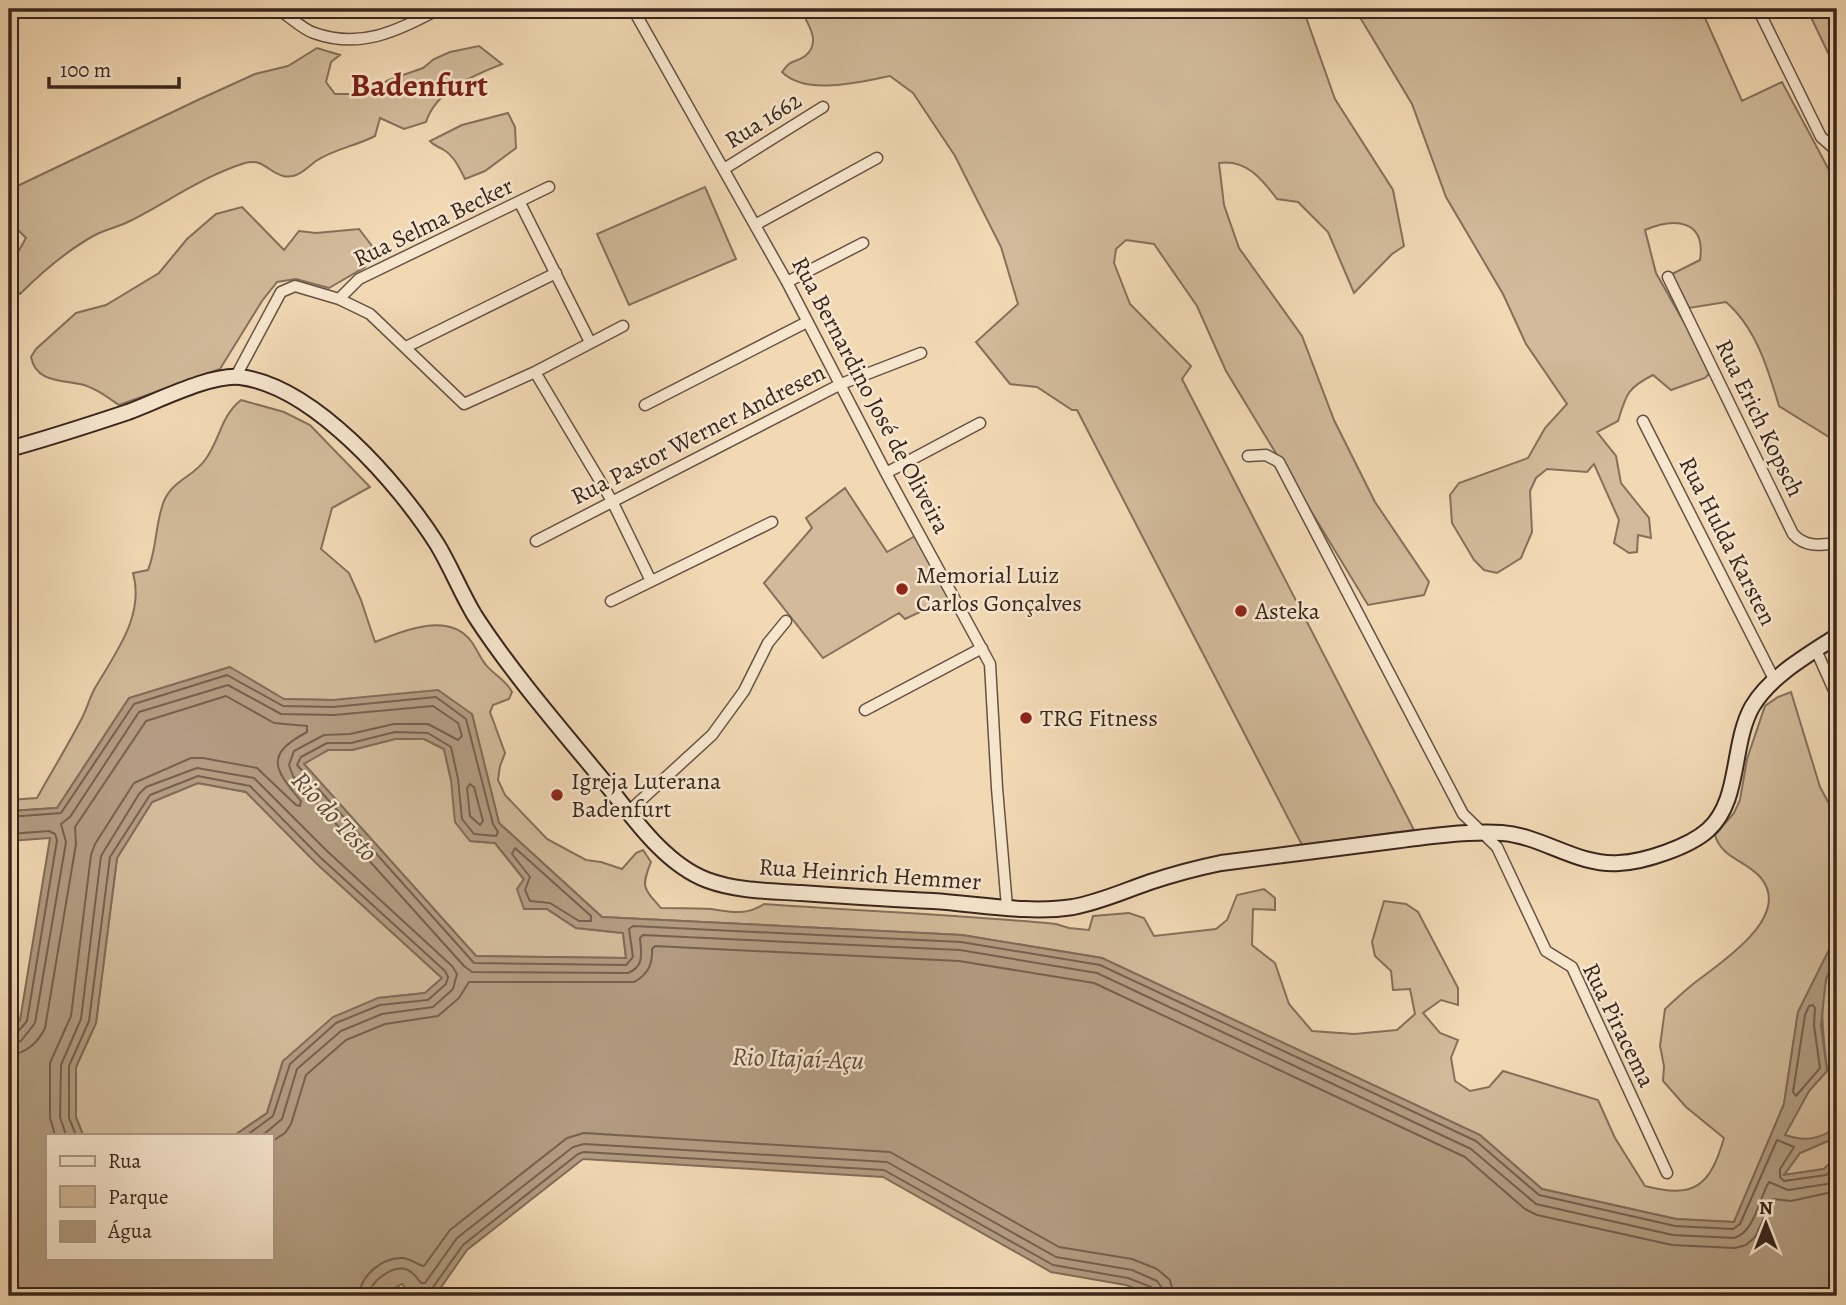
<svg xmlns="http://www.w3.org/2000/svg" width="1846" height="1305" font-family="Alegreya,serif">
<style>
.green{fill:#d2ba9a;stroke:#85705c;stroke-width:2}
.water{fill:#b39c81;stroke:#826c59;stroke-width:2;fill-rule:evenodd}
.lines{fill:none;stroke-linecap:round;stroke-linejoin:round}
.shore{stroke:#76604f;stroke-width:2}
.street-casing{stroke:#665243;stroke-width:13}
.secondary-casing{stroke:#38251d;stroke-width:18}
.street{stroke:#f7e6ce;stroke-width:10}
.secondary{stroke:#f7e6ce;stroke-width:14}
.poi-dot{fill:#8f2418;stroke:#f7e6ce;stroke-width:2.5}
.labels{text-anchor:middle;stroke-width:5;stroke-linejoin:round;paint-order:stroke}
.street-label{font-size:24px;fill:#38251d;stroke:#f7e6ce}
.poi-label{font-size:24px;fill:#38251d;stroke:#f7e6ce;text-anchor:start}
.water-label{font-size:26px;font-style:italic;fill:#5d493b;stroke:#f7e6ce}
.district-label{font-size:32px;font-weight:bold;fill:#7a1f14;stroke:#f7e6ce}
</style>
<rect width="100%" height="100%" fill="#f2d9b4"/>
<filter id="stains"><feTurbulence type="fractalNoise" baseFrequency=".00286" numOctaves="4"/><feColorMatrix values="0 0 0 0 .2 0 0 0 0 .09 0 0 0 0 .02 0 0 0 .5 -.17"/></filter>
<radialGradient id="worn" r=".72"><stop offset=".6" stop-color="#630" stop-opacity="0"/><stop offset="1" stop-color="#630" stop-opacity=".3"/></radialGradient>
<path class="green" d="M800 9H1303L1335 99 1393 190 1404 246 1392 254 1354 293 1328 232 1298 202 1277 199C1262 179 1246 159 1219 163L1224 205 1239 248 1302 336 1334 420 1375 502 1429 582 1424 595 1368 605 1226 371 1197 306 1154 244 1126 240 1116 249 1114 263 1130 304 1191 366 1182 379 1414 830 1302 845 1077 410H1072L1037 387 1010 384 976 342 1018 304 1001 247 955 156 913 93 890 76C859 82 806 96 782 72 793 57 794 64 805 56 822 43 808 23 800 9Z
M1355 9H1701L1742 101 1782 82 1837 185V442L1779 406C1768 369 1756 328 1726 302L1689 308 1672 274 1700 260C1706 220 1675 217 1645 230L1656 273 1698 347 1709 374 1705 378 1671 390 1653 375C1627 388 1626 395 1618 421L1597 432 1616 456 1621 483 1649 518 1651 538 1638 535 1637 552 1629 553 1614 543 1619 520 1594 464 1587 472 1547 469 1536 478 1530 491 1532 532 1521 558 1497 573 1484 570 1474 560 1452 523 1450 495 1459 483 1528 458 1545 428 1567 404 1526 344 1503 294 1446 197 1412 104Z
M1807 9H1837V64L1832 61Z
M479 46 502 64C473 76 437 89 426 122L404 129 380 118 375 136C356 146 334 149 316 161 305 169 298 179 283 176 268 172 263 158 245 163 203 176 168 202 130 221 119 227 106 229 95 235 66 251 43 271 20 294L9 285V268L26 238 17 229 9 232V190L200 99 255 74 288 66 317 48 340 55 331 62 326 82 335 94H363L389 80 423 68 434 59 450 52Z
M508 113 515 127 516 148 485 171 465 179C460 169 454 156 444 150 438 146 435 147 430 141L462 125Z
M705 187 736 259 629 305 597 234Z
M242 207 284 250 299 231 316 233 359 229 372 246 365 267 329 288 296 279 277 282 262 301 220 369 119 405C107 397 94 387 80 384 60 380 36 382 31 357L36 349 76 313 106 305 159 273 187 239 216 214Z
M241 400 284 412 310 425 370 487 332 508 321 549 349 573 361 600 375 642C403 631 448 611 471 641 477 649 480 658 486 665 494 675 506 680 512 692L509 699 493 705 490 712 505 753 500 766 498 780 505 795 547 839 586 860 601 862 622 869 636 853 643 850 651 862C641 887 643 888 661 908 677 908 694 908 711 909 730 912 746 916 764 904 861 911 959 915 1056 924L1069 928 1089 930 1093 916 1129 913 1144 918 1154 936 1216 929 1227 920 1237 895 1264 889 1275 898V910L1253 909 1252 945 1275 963 1289 1004 1312 1031 1354 1034 1397 1030 1415 1014 1410 989 1393 990 1391 971 1375 956 1372 942 1384 901 1406 904 1418 912 1458 988V1005L1441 1000 1423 1013 1440 1033 1458 1040 1451 1058 1455 1081 1470 1091 1489 1087 1503 1071 1598 1100 1615 1138 1645 1186C1695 1199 1710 1186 1724 1138L1686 1107 1663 1081 1664 1066 1660 1046 1665 1009C1674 1001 1683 992 1693 984 1719 964 1793 917 1761 878 1747 861 1721 858 1715 835L1734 813 1740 800 1747 759 1765 706 1778 697 1791 692 1820 787 1837 818V942L1829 950 1798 1012 1784 1104 1734 1222 1676 1219 1542 1189 1480 1135 1102 958 962 935 602 917 499 823 472 714 333 700 283 699 229 667 129 698 57 808 9 811V800L37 798C52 771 68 745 82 718 87 708 90 697 95 688 115 653 145 616 133 573L148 570C157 548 155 524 164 501 173 480 193 477 205 460 221 438 220 417 241 400Z
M845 488 887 552 915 536 950 598 905 619 899 613 823 658 764 583 812 528 806 518Z
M395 739H424L444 749 451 780 470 841 495 843 547 909 576 928 623 933 626 958 476 956 303 763 328 750H352Z
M198 783 246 792 316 863 442 978 425 993 378 998 283 1061 267 1113 235 1135H83L76 1117V1067L96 1023 117 858 152 802Z
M1837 956V1127C1818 1141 1806 1142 1784 1135L1809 1091 1827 1071C1824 1033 1814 990 1837 956Z
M1837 1137V1156L1824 1169 1784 1175 1800 1153Z"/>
<path class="water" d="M230 667 284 699 333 700 438 690 472 714 499 823 602 917 962 935 1102 958 1480 1135 1542 1189 1676 1219 1734 1222 1784 1104 1798 1012 1829 950 1837 942V956L1826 979 1821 1025 1827 1071 1809 1091 1785 1135C1805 1142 1820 1139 1837 1127V1137L1800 1153 1784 1175 1824 1169 1837 1156V1296H1155L1126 1285 1051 1272 883 1177 583 1159 467 1250 435 1296H412L402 1284 380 1296H9V1032L20 1020 50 838 9 841V811L57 808 129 698ZM395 739H424L444 749 451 780 455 822 470 841 495 843 524 879 517 889 524 909H547L576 928 623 933 626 958 476 956 304 764 328 750H352ZM198 783 246 792 316 863 442 978 425 993 378 998 333 1017 283 1061 267 1113 235 1135H271V1258H47V1135H83L76 1117V1067L96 1023 117 858 152 802Z"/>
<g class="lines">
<path class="shore" d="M470 784 474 787 483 821 480 825 470 816 467 788Z
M9 817 61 813 134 704 227 675 283 706 333 707 436 697 466 719 493 824 498 832 496 836 474 834 462 819 458 779 451 747 428 733 395 732 351 743H327L301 757 297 765 474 963 626 965 633 957 629 929 633 926 961 942 1100 965 1476 1141 1539 1195 1675 1226 1733 1229 1740 1224 1777 1140 1794 1147 1780 1169V1177L1784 1181 1826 1175 1837 1165
M9 834 49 831 55 834 57 840 27 1021 16 1034 9 1036
M515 848 591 916V921H579L550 903 530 901 525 890 530 877 512 854Z
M1813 1005 1815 1008 1814 1025 1820 1068 1796 1096 1793 1092 1805 1015 1809 1006Z
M9 1045 21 1041 35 1023 66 842 61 824 70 817 139 712 228 685 281 714 334 715 433 706 458 723 462 736 458 740 428 724H394L350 734 324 735 294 751 289 765 293 776 464 966 472 972 628 973C645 966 641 953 640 938L643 935 960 950 1097 973 1471 1149 1536 1204 1673 1235 1734 1238C1755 1232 1759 1198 1769 1182L1788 1190 1827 1184 1837 1178
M9 1055C25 1054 38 1043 45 1028L76 844 75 827 146 721 226 696 274 723 307 726V732C264 755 274 769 301 801L300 806 296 805 257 768 203 758H191L134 783 95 844 91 855 71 1016 50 1063V1118L55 1135
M66 1135 60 1117 61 1065 81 1019 101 856 139 794 146 787 197 768 254 778 327 851 452 966 457 974 453 989 433 1007 382 1014 341 1031 297 1069 282 1119 263 1135
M76 1135 69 1118V1066L89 1021 110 857 150 795 198 776 250 786 321 858 445 971 448 977 446 984 428 1000 380 1005 336 1023 290 1064 273 1116 247 1135
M271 1142 285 1133 291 1124 306 1075 346 1040 385 1024 438 1016 459 998 469 982H634C648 975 653 964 652 949L655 946 959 961 1094 983 1465 1157 1525 1209 1537 1215 1672 1245 1735 1248 1746 1245 1755 1237 1773 1199 1791 1201 1837 1191
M359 1296C360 1276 382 1257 403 1258 411 1259 418 1265 424 1266L450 1230 567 1138 584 1133 890 1152 1059 1247 1132 1259 1157 1269 1170 1280 1174 1296
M369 1296C370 1281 393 1264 408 1270 414 1273 417 1278 421 1283H425L457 1238 573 1147 584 1144 887 1162 1056 1257 1132 1270 1157 1281 1162 1288 1163 1296
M430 1296 431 1290 463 1245 578 1154 584 1152 884 1170 1053 1265 1128 1278 1151 1287 1154 1296"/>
<defs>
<path id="street" d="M278 9C289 16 302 29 314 33 362 50 398 30 439 9
M633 9 787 282 886 473 990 664 997 788 1007 907
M1758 9 1821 137 1837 151
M724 169 823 107
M520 203 590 342
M755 225 877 158
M1668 277 1793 534C1806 548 1820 545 1837 543
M787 282 863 243
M339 299 359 279 549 187
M406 347 556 273
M535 372 612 501 651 581
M236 376 281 292 295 286 339 299 370 314 464 404 535 372 623 326
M645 405 807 322
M1643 421 1775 681
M1248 456 1266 455 1279 462 1463 814 1497 847 1546 951 1572 967 1667 1173
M886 473 980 423
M536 541 841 384 921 353
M611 601 772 522
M1816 650 1837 697
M865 710 982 648
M628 812 712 735 744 691 768 643 786 621"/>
<path id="secondary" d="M9 449C49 438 89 425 128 412 158 401 210 374 240 377 314 386 399 484 437 544 451 567 461 593 475 616 514 676 565 734 611 790 636 822 667 865 707 880 736 891 770 891 801 893 845 896 889 899 933 901 979 904 1028 914 1073 907 1100 902 1124 891 1150 882 1174 874 1197 868 1221 863 1276 856 1330 849 1385 842 1423 837 1463 831 1502 833 1543 836 1577 866 1619 863 1644 862 1689 847 1708 830 1741 800 1731 745 1752 707 1770 676 1808 655 1837 636"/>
</defs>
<use href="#street" class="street-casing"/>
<use href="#secondary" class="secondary-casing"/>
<use href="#street" class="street"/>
<use href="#secondary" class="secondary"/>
</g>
<g class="poi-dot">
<circle cx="902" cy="589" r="7"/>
<circle cx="1241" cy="611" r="7"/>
<circle cx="1026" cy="718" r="7"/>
<circle cx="557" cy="795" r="7"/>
</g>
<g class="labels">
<g class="street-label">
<text transform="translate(763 120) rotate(-32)" y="8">Rua 1662</text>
<text transform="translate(433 222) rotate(-26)" y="8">Rua Selma Becker</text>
<text transform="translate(871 395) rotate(62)" y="8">Rua Bernardino José de Oliveira</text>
<text transform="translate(1760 418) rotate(64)" y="8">Rua Erich Kopsch</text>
<text transform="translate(698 434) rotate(-27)" y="8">Rua Pastor Werner Andresen</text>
<text transform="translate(1728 541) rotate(63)" y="8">Rua Hulda Karsten</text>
<text transform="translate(870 874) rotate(4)" y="8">Rua Heinrich Hemmer</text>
<text transform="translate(1619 1025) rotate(64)" y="8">Rua Piracema</text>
</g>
<g class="poi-label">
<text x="916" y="583">Memorial Luiz<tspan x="916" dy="28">Carlos Gonçalves</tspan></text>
<text x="1255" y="619">Asteka</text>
<text x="1040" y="726">TRG Fitness</text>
<text x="571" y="789">Igreja Luterana<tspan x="571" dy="28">Badenfurt</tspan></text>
</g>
<g class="water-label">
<text transform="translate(335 816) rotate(47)" y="9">Rio do Testo</text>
<text transform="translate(798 1058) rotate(2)" y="9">Rio Itajaí-Açu</text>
</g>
<g class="district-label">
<text x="419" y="96">Badenfurt</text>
</g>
</g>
<rect width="1846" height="1305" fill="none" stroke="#f2d9b4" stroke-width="35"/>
<rect x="10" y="10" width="1825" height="1284" fill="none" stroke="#38251d" stroke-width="3.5"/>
<rect x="18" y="18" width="1811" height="1270" fill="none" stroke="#38251d" stroke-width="2"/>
<rect x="46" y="1134" width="228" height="126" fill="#f7e6ce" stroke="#ab9987" stroke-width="2"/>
<rect x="60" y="1156" width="35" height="10" fill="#f7e6ce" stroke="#ab9987" stroke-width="2"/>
<text x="108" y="1168" font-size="21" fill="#38251d">Rua</text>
<rect x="60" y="1186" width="35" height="21" fill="#d2ba9a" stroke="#ab9987" stroke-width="2"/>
<text x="108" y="1204" font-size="21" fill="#38251d">Parque</text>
<rect x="60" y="1221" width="35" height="21" fill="#b39c81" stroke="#ab9987" stroke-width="2"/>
<text x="108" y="1238" font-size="21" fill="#38251d">Água</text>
<g transform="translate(1766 1224)" stroke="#f7e6ce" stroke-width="5" paint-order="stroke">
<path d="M0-5L12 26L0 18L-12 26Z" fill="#38251d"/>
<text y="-10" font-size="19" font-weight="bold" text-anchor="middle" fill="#38251d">N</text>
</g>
<path d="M49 77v10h130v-10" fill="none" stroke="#38251d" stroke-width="3.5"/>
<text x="60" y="77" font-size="21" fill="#38251d" stroke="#f7e6ce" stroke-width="5" paint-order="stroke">100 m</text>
<rect width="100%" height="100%" filter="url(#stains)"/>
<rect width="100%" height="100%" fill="url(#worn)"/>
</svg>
